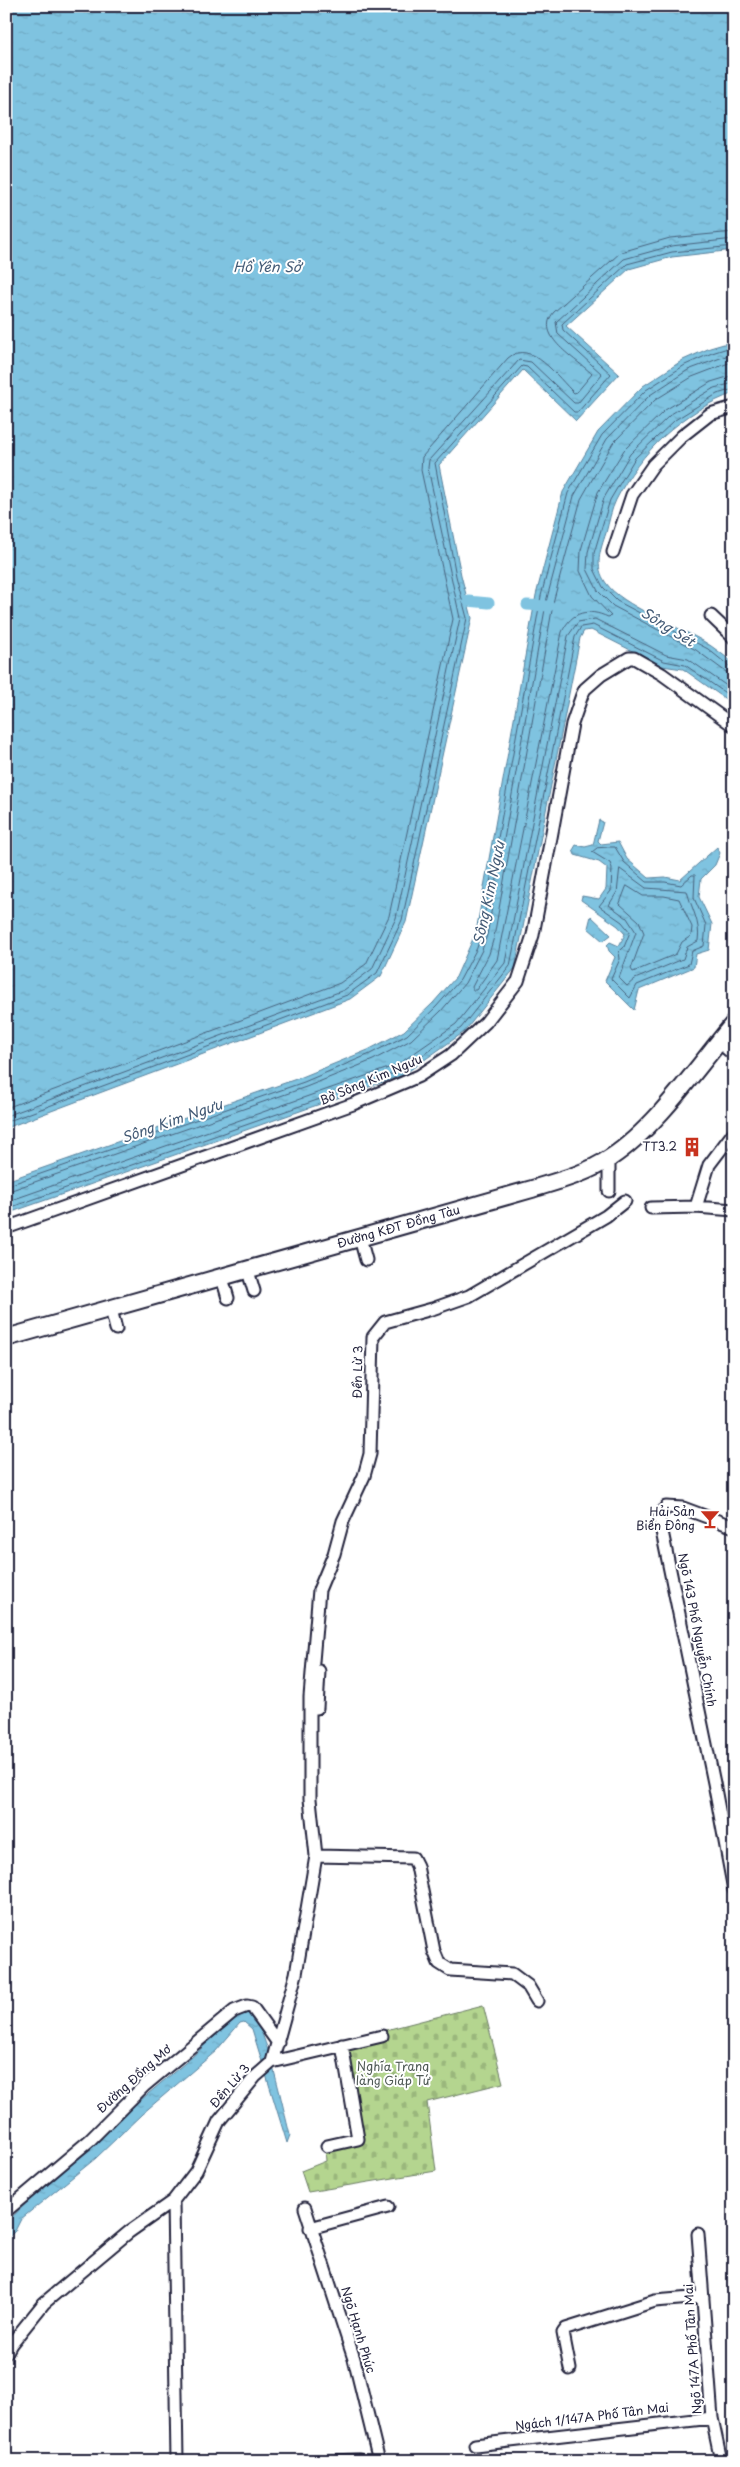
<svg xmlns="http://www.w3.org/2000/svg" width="740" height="2467" font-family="'Playpen Sans',sans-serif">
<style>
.cemetery{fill:url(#cemetery-stones);stroke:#6b7c65}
.water{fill:url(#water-ripples);stroke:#5a839e}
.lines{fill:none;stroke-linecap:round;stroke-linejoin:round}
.shore{stroke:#47627d;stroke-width:1}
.canal{stroke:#7fc3e0;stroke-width:11}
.street-casing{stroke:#22223b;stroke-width:15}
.secondary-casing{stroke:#22223b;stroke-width:20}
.street{stroke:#fff;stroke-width:11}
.secondary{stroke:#fff;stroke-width:16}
.labels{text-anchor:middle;stroke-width:4;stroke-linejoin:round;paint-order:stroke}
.street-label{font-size:12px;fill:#22223b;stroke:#fff}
.poi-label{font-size:12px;fill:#22223b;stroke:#fff;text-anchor:end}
.park-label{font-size:12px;fill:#4e5854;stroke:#fff}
.water-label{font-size:14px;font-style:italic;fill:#435a75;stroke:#fff}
</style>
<defs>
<pattern id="cemetery-stones" width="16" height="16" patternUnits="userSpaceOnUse" patternTransform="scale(1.25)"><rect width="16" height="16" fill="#b4d58f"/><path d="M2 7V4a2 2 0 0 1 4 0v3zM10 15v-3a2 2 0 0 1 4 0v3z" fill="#9ab77c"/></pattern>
<pattern id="water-ripples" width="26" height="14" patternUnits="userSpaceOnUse" patternTransform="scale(1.25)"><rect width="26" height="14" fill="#7fc3e0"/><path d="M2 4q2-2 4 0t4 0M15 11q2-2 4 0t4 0" fill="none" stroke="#6da7c1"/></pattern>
</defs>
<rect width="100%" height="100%" fill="#fff"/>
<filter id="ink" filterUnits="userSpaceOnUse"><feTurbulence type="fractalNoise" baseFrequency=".02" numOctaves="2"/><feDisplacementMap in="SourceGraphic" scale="10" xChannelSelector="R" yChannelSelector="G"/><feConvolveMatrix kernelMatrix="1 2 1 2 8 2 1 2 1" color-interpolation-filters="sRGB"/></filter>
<g filter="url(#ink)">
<path class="cemetery" d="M483 2005 503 2083 427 2102 436 2171 308 2192 301 2171 326 2161 325 2148 359 2140 343 2041Z"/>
<path class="water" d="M6 6H734V250L672 257 629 269 566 326 619 374 576 421 523 370 439 465 461 575 472 618 406 922 381 976 350 999 6 1128Z
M734 341V393C683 411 640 452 616 500 611 510 609 522 606 533 600 551 594 566 606 583 621 605 679 627 703 641 714 647 724 656 734 663V705L683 669 662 666 591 630 584 631 580 638 515 968 464 1032 403 1075 6 1214V1181L302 1077 368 1050 404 1031 433 1003 456 977 476 932 536 595 563 492 598 432 643 386 683 360 710 348Z
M599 820 603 822 598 841 601 844 618 842 627 859 649 878 665 877 680 880 717 847 720 853 715 865 701 879 699 897 712 924 709 950 696 954 694 967 639 990 634 1010 605 981 615 957 609 951 607 945 610 942 619 946 625 934 618 926 581 900 582 896 599 899 606 889 607 868 599 862 575 855 573 850 576 845 585 847 593 845Z
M591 916 611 935 603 941 588 928Z
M250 2013C267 2028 283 2109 290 2135L287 2143 252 2029 244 2022 240 2023 216 2051 142 2114 96 2158 21 2219 15 2231 6 2240V2223L48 2182 91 2149 118 2119 191 2058 237 2015Z"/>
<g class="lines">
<path class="shore" d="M734 361 692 377 655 400 613 443 581 499 554 599 494 937 489 954 472 987 473 990H476L497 960 562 632C572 611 588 608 608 617L611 616 592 596 580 571 581 550 598 492 624 450 665 410 711 382 734 375
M734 383 714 388 671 414 630 454 604 498 588 552 587 569 598 591 613 606 696 650 726 672 734 673
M734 389 717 394 675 420 635 458 610 500 594 553V569L603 587 617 601 708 649 729 666 734 667
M610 847H615L624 862 647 882H665L681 885 692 875H695L694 898 706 925 704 946 692 951 689 964 637 985 630 998 611 979 620 959 619 952 624 947 630 932 622 922 599 906 611 891 612 868 610 863 592 852 597 848Z
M620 869 646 888 687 891C691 908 701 922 698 941L687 947 683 959 635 979 627 986 619 978 636 932 627 918 609 905 617 892Z
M627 886 643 896H664L679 899 692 927 691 936 682 942 676 954 633 972 631 969 644 933 639 921 620 904Z
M6 1108 340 983 366 964 389 916 453 619 421 470 422 457 508 358C531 338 558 378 574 393L577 392 592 374C577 359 533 336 554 312L621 252 670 238 734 232
M6 1116 344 990 372 969 396 918 460 618 428 468 429 460 519 360 531 362 574 403H578L602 374 558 334 556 322 624 259 671 246 734 239
M6 1122 347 995 377 973 402 920 467 618 456 576 435 463 522 366 527 367 574 412H578L611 374 563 330 562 324 627 264 672 252 734 246
M6 1186 304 1082 370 1054 407 1035 436 1007 460 980 477 948 481 934 541 596 568 493 602 435 646 390 685 365 712 353 734 346
M6 1192 306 1087 373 1060 411 1040 441 1011 465 983 482 950 487 935 547 598 574 496 607 439 650 395 688 370 734 353
M6 1202 397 1065 456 1024 505 963 568 636 578 622 595 619 666 655 688 659 734 691
M6 1209 400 1071 461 1028 510 966 575 637 581 627 593 625 664 661 685 665 734 699"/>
<path class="canal" d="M468 601 489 603
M527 605 549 606"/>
<defs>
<path id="street" d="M613 552 632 495 653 465 682 436 710 414 734 407
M711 616 734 638
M719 1042 734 1055
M609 1191V1159
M696 1207 709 1165 734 1132
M651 1208 696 1207 734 1210
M6 1228 353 1104 419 1076 451 1055 486 1022 518 981 533 935 572 724 582 695 585 689 601 675 629 658H634L662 674 734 726
M360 1238 366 1260
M248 1271 254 1291
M222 1278 228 1298
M111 1309 116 1329
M734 1527 683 1508 666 1507 659 1517 714 1783 734 1890
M317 1708 319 1671
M316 1856 413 1858 417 1866 434 1951 439 1963 450 1970 512 1974 528 1986 537 2001
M272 2062 382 2036
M327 2146 358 2139 342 2045
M173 2201 177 2461
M305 2208 354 2359 379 2461
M6 2211 90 2140 144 2086 234 2011 247 2006 252 2007 278 2043
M310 2228 388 2207
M698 2234 712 2418 721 2461
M6 2353 11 2344 44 2303 129 2232 173 2201 196 2171 219 2121 255 2077 272 2062 296 1974 316 1856 310 1799V1697L319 1590 334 1554 343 1521 364 1476 370 1454 373 1337 385 1322 432 1309 469 1296 606 1216 625 1201
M570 2369 563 2333 566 2329 655 2301 703 2297
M475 2445 712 2418
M328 2461 359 2460"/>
<g id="secondary">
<path id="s1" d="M6 1338 532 1189C558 1181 586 1174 610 1158 656 1128 698 1066 734 1023"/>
</g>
</defs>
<use href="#street" class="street-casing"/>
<use href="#secondary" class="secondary-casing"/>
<use href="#street" class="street"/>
<use href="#secondary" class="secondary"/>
</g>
</g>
<defs>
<symbol id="building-bare" viewBox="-9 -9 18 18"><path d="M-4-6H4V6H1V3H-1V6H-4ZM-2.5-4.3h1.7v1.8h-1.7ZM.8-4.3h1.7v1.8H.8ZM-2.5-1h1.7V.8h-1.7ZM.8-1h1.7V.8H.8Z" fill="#c8321e" stroke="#fff" stroke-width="2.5" paint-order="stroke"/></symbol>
<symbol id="bar-bare" viewBox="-9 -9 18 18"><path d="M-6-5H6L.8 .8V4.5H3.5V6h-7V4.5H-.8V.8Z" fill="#c8321e" stroke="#fff" stroke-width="2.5" paint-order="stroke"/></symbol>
</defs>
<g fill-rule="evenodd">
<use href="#building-bare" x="678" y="1133" width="28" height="28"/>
<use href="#bar-bare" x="696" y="1505" width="28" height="28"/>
</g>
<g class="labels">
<g class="street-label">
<text transform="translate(371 1080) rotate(-23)" y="4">Bờ Sông Kim Ngưu</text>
<text dy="4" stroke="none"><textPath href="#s1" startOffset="408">Đường KĐT Đồng Tàu</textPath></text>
<text transform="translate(358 1372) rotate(-89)" y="4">Đền Lừ 3</text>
<text transform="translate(697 1630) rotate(79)" y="4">Ngõ 143 Phố Nguyễn Chính</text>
<text transform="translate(134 2079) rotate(-42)" y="4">Đường Đồng Mơ</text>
<text transform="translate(230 2086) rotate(-49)" y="4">Đền Lừ 3</text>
<text transform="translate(358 2330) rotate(73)" y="4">Ngõ Hạnh Phúc</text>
<text transform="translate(693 2349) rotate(-94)" y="4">Ngõ 147A Phố Tân Mai</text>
<text transform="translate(592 2417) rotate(-7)" y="4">Ngách 1/147A Phố Tân Mai</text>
</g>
<g class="poi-label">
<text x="677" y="1151">TT3.2</text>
<text x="695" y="1516">Hải Sản<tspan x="695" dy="14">Biển Đông</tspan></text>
</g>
<g class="park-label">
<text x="393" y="2071">Nghĩa Trang<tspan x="393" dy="14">làng Giáp Tứ</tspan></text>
</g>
<g class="water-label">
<text x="267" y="272">Hồ Yên Sở</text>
<text transform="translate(668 627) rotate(32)" y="5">Sông Sét</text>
<text transform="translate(489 893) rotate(-78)" y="5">Sông Kim Ngưu</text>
<text transform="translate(172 1121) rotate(-19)" y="5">Sông Kim Ngưu</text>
</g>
</g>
<rect width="740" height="2467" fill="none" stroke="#fff" stroke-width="25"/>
<rect x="12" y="12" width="715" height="2442" fill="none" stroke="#22223b" stroke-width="2" filter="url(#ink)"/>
</svg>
